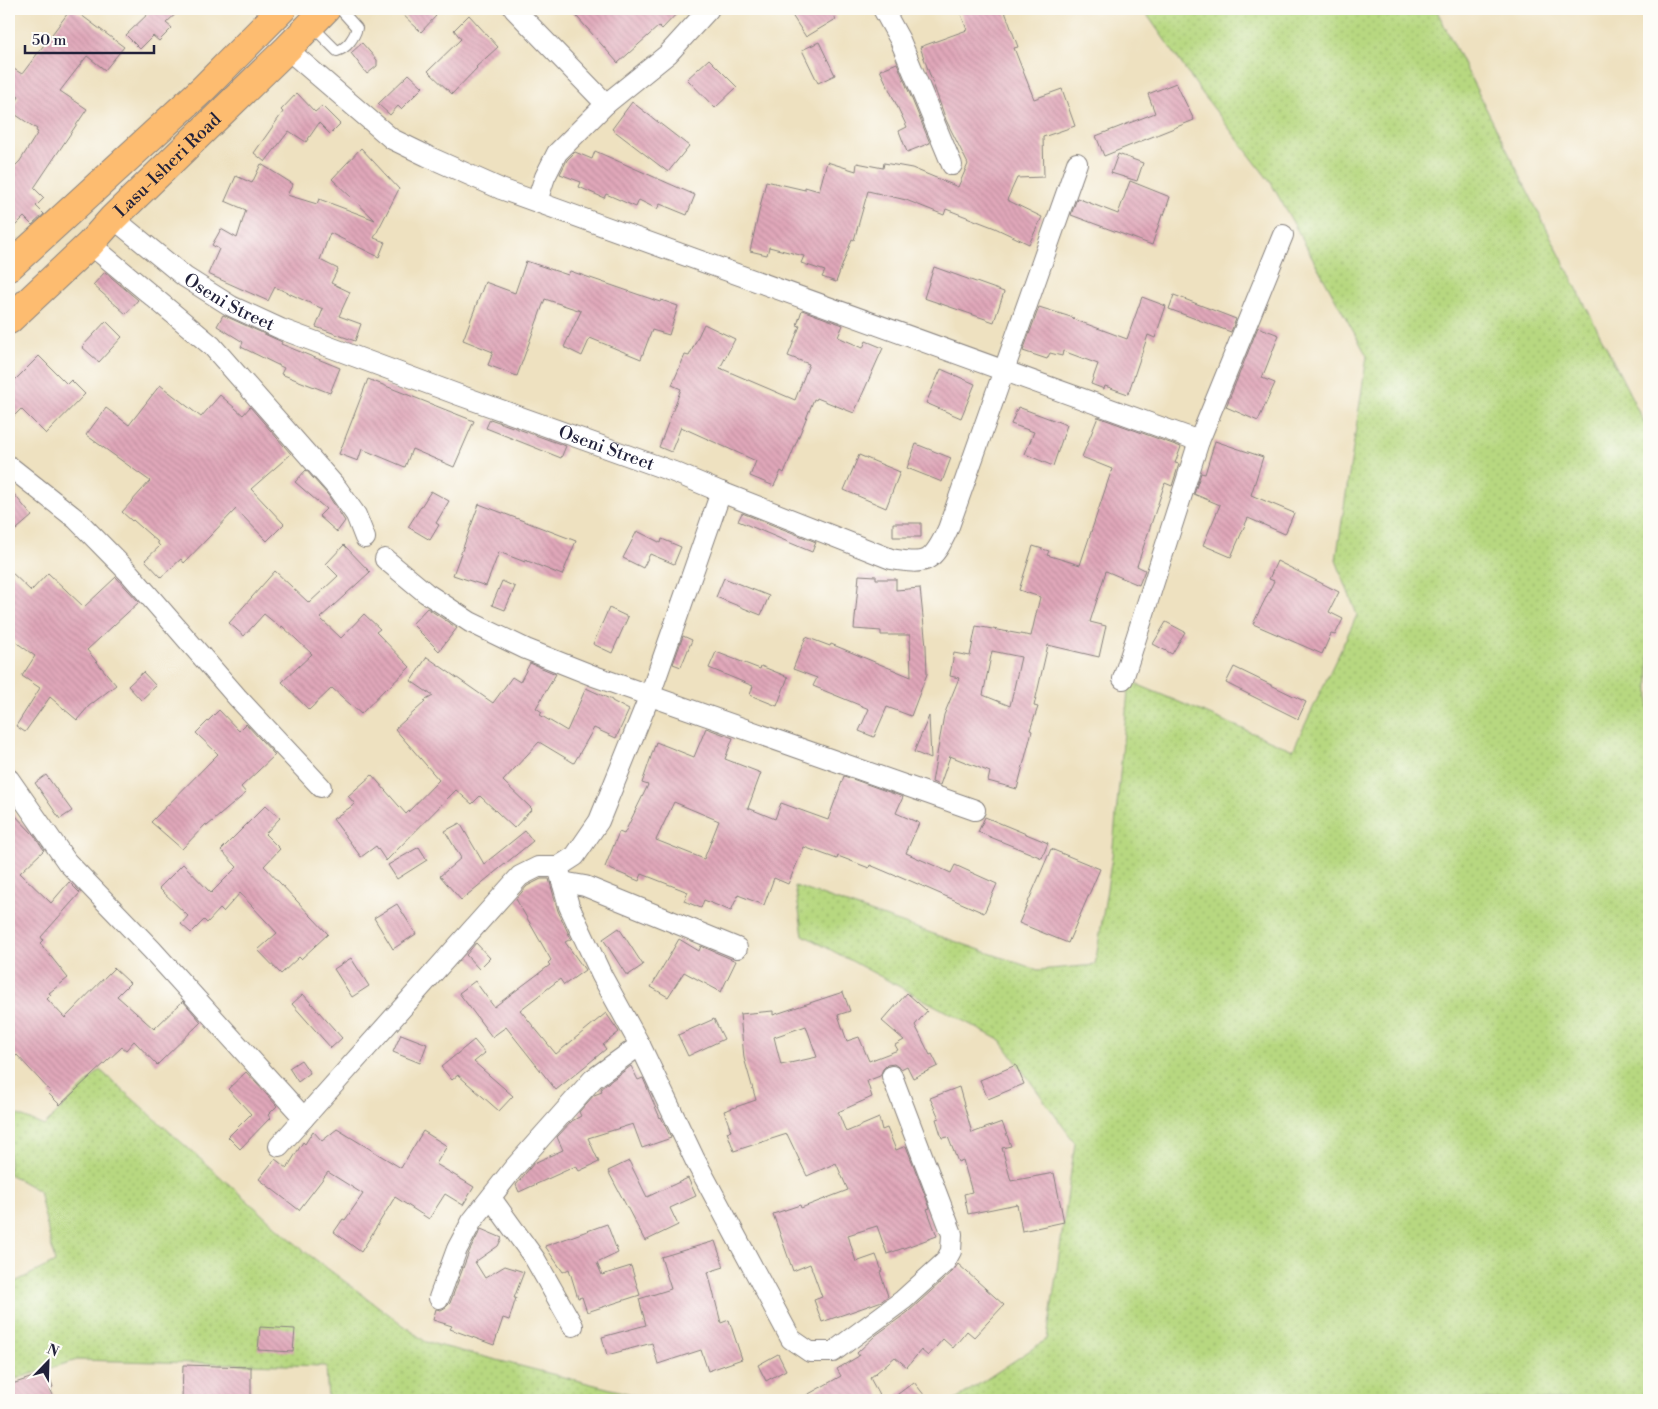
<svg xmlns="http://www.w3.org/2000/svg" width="1658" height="1409" font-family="'Libre Bodoni',serif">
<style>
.grass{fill:url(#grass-dots);stroke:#6c7d5e}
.building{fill:url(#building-back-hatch);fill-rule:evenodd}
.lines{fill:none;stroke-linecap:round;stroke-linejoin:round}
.lane-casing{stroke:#88827e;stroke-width:12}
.street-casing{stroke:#88827e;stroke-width:22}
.primary-casing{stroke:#88827e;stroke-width:30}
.lane{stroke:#fff;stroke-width:10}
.street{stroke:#fff;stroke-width:20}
.primary{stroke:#fdbc70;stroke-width:28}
.labels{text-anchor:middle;stroke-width:4.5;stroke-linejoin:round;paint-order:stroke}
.street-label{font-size:18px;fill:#22223b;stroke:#fdfcf7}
</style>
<defs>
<pattern id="grass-dots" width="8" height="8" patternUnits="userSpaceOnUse" patternTransform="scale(1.25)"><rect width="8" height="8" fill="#b7d880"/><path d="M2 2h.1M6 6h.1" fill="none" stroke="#9db970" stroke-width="1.8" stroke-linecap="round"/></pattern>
<pattern id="building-back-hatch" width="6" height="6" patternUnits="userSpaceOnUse" patternTransform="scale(1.25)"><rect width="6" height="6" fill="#e0a7b9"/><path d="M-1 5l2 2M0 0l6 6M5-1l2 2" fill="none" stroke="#c08fa0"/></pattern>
</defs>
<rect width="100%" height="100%" fill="#fdfcf7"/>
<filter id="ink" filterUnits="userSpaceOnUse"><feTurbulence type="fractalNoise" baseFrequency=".02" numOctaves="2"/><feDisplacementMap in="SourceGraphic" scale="10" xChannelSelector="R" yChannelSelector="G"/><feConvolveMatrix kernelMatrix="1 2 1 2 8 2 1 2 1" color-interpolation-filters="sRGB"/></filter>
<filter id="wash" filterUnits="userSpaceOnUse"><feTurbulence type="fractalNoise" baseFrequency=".0096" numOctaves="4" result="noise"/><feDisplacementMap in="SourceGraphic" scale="20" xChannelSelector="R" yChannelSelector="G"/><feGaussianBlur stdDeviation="1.12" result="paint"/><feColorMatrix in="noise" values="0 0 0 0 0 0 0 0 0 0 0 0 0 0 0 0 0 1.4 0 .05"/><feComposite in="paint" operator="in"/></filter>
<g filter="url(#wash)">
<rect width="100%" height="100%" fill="#eee1c0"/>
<path class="grass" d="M1143 9H1436L1649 432V1400H955L1047 1339 1075 1143 1001 1041 803 935 795 886 1038 970 1095 965 1112 857 1129 681 1293 750 1357 615 1336 560 1367 356 1271 183 1202 93Z
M100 1070 304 1251 426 1342 654 1400H328L326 1366 77 1360 9 1381V1285L55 1262 39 1191 9 1174V1111L44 1126Z"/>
<g id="blocks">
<path class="building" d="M71 9H73L124 47 105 70 87 56 60 91 87 109 34 188 44 198 36 206 44 214 32 225 24 217 15 226 9 219V172L20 161 38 132 36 131 37 129 10 111 19 97 9 91V66L22 74Z
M153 9H181L166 23 172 28 159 41 153 36 140 49 126 35Z
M397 9H428L436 16 421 32Z
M570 9H681L662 29 659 26 618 63Z
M788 9H830L836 19 806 37Z
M959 9H1004L1018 47 1014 48 1034 99 1062 89 1075 126 1043 137 1044 177 1017 178 1007 200 1042 217 1029 244 995 228 946 209 944 215 906 200 868 191 854 240 852 239 836 282 822 277 825 271 801 263 804 256 769 247 767 255 750 251 766 181 805 190V187L819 191 827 162 856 171 857 163 883 168 884 163 912 168 958 187 968 164 946 120 920 47 967 30Z
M469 15 498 47 476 67 477 68 452 94 428 71 461 39 454 30Z
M819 42 835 75 818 83 802 50Z
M362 43 377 60V66L367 74 351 53Z
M709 59 737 87 715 108 687 79Z
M897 63 930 143 907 152 899 131 907 127 880 70Z
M409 74 423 87 401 109 398 106 390 115 378 104Z
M1176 83 1194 120 1104 156 1096 136 1155 113 1148 94Z
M297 93 315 112 322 106 340 124 330 134 319 123 306 142 289 131 265 162 254 153 283 112 281 110Z
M632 102 689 146 668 172 612 129Z
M361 148 399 189 374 238 385 242 379 257 330 233 320 260 338 269 331 283 350 292 339 316 361 324 355 341 316 327 323 309 275 287 268 301 208 274 219 249 212 245 221 229 237 238 246 210 225 201 236 176 252 183 261 164 293 184 287 195 317 204 319 199 375 220 332 179Z
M595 151 695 195 687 215 660 204 657 209 639 200 636 207 606 194 604 198 579 187 581 182 560 174 567 160 575 152 592 159Z
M1118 154 1143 163 1137 181 1111 173Z
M1130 181 1170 197 1164 215H1162L1152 245 1071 215 1077 198 1118 214Z
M526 261 568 275 570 271 660 302 661 300 678 306 669 335 652 330 641 359 590 338 582 356 564 347 581 311 545 299 517 376 488 365 493 352 463 340 485 282 515 293Z
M934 267 1004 292 994 322 924 298Z
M105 272 138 300 126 314 93 285Z
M1174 295 1236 319 1231 332 1169 309Z
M1142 297 1166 306 1155 338 1148 335 1128 394 1105 386 1104 389 1091 384 1098 364 1063 351 1062 356 1050 353 1047 359 1023 351 1039 307 1074 318 1073 319 1127 339Z
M802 310 843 325 838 337 863 348 866 341 883 348 854 413 817 398 816 400 814 399 784 473 781 471 774 486 750 476 756 461 681 427 671 452 659 447 681 389 672 385 685 355 689 356 704 324 735 339 720 368 795 400 809 364 788 356 800 326 797 325Z
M223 315 282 342 281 344 340 368 330 393 281 374 284 368 241 347 243 342 217 326Z
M106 321 122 337 99 362 82 347Z
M1258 327 1279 335 1262 378 1275 383 1258 421 1226 407Z
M39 356 67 384 71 380 85 394 46 434 21 409 9 421V386Z
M941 369 975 384 961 418 926 403Z
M368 379 474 421 454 467 412 449 405 467 362 449 358 461 339 454Z
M160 385 201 417 220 395 243 415 250 407 291 454 251 489 284 524 267 541 236 509 184 563 181 559 161 577 145 560 160 546 158 544V542L133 520 132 521 122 512 150 481 86 435 106 408 129 425Z
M1018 407 1067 425 1053 466 1025 454 1034 432 1011 424Z
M1098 417 1181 447 1175 463 1179 464 1172 486 1165 483 1137 566 1145 570 1139 585 1106 571 1090 622 1106 626 1099 657 1048 645 1034 706 1038 707 1030 730 1032 731 1017 789 988 781 990 772 950 756 940 785 932 782 944 715 959 678 950 676 954 653 970 656 976 626 1031 636 1040 597 1019 590 1033 546 1049 551 1047 555 1080 565 1112 469 1082 457ZM992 651 1021 657 1010 706 983 695Z
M490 419 566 446 561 458 486 428Z
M1215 441 1263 457 1251 495 1294 513 1285 534 1248 518 1231 557 1203 545 1220 505 1194 494 1201 473 1205 474Z
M916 444 951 458 942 482 907 468Z
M859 455 900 472 886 508 844 490Z
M306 470 328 495 345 521 337 532 319 516 326 509 295 482Z
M9 488 32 516 9 536Z
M431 491 449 501 436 523 439 525 430 540 408 527Z
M479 504 576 541 562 575 525 560V562L499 552 486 586 453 575Z
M742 513 816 542 812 552 738 521Z
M893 523H921V537H893Z
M637 531 661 543 662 539 681 547 674 564 650 554 643 568 623 558Z
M344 545 370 572 320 618 341 638 364 614 380 629 376 632 410 667 387 689 386 688 361 714 332 688 309 710 282 682 312 654 282 626 281 628 264 614 244 636 229 623 275 571 309 603 338 576 326 564Z
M1277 561 1339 592 1329 612 1343 619 1335 635 1331 634 1322 654 1253 624 1274 581 1269 579Z
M9 570 31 591 48 573 84 607 116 577 139 602 87 650 116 685 89 706 77 720 50 697 25 732 16 726 40 688 22 676 35 656 9 637Z
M859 575 876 576V579H896V590L920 588 926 646 927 674 911 716 887 707 874 737 859 731 869 709 813 686 817 678 793 669 806 637 830 646 831 644 911 677 910 635H881V631L854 629Z
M724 578 769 596 761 615 716 597Z
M502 581 515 587 505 610 492 605Z
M427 608 457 628 439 651 412 624Z
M609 608 628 617 612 653 593 644Z
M1166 622 1185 632 1172 654 1153 644Z
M683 636 692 640 681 667 673 664Z
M716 652 760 669 761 666 788 677 777 706 750 695 753 686 709 668Z
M427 657 493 703 512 677 520 682 530 663 556 674 536 708 542 712 540 715 567 731 586 688 612 700V701L629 710 616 738 594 728 574 763 539 742 503 781 532 809 514 828 480 796 472 804 456 790 386 861 376 846 361 857 333 819 355 804 348 796 372 775 406 814 439 780 395 729 425 702 424 701 433 696 411 681Z
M1234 667 1306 702 1298 719 1226 683Z
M143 672 156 686 141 700 128 686Z
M219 710 239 731 246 724 275 755 241 787 246 793 207 826 206 824 182 849 151 822 218 754 196 733Z
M929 716 931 759 914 752Z
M706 728 733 738 725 759 761 773 748 808 775 819 781 803 828 820 844 776 903 797 896 813 919 823 906 853 951 873 955 865 997 884 984 913 897 875 896 876 870 865 869 868 838 856 837 859 804 847 788 884 774 878 764 905 738 895 731 911 704 900 701 908 684 901 688 892 642 874 639 881 605 867 619 832 624 834 648 785 642 783 656 742 694 757ZM674 802 719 821 704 859 656 840Z
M46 775 72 811 60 819 35 783Z
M266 805 280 818 265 834 280 849 264 866 328 934 301 959 299 957 281 974 258 950 277 933 240 893 223 912 220 909 207 923 204 920 191 933 181 924 188 916 159 888 183 864 211 893 237 867 221 850Z
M9 809 34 835 44 850 20 873 51 903 69 882 80 893 41 937 43 940 40 943 68 978 49 993 51 995 47 999 65 1018 114 968 130 983 117 996 154 1029 183 1001 201 1022 157 1065 134 1041 126 1050 122 1047 60 1105 49 1094 51 1092 17 1055 9 1062Z
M985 817 1048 843 1042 858 978 832Z
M460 823 484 864 525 831 533 841 461 900 440 876 461 858 445 831Z
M419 847 427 860 397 879 388 865Z
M1051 849 1100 869 1068 943 1019 923Z
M541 879H549L558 911 571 939 565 942 585 970 564 985 560 979 520 1010 556 1054 606 1013 619 1032 603 1045 606 1049 556 1090 506 1027 492 1037 459 993 475 981 494 1007 550 965 548 963 551 960 516 899 527 886Z
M397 904 416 934 393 949 374 918Z
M619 928 643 965 627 976 603 939Z
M679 939 699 951 701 946 736 961 721 992 684 972 668 997 651 987Z
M476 943 490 958 479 969 466 955Z
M351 958 369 986 352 997 334 969Z
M843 992 850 1011 838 1015 847 1041 859 1037 869 1061 898 1050 895 1045 904 1040 882 1021 907 993 927 1011 915 1025 930 1055 932 1054 938 1066 913 1078 907 1066 901 1069 894 1064 887 1065 883 1069 880 1076 867 1081 872 1097 838 1112 846 1132 879 1118 882 1130 887 1128 896 1150 906 1146 930 1208 927 1209 937 1236 887 1254 877 1226 848 1235 856 1262 876 1255 882 1271 880 1272 888 1296 882 1301 822 1322 814 1300 822 1297 810 1264 793 1271 773 1214 800 1205 801 1208 848 1190 836 1163 807 1176 787 1134 734 1151 727 1132 731 1131 724 1111 756 1100 744 1058 740 1014 773 1011V1015ZM806 1026 817 1057 781 1065 774 1037Z
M303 994 342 1038 331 1048 292 1004Z
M714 1019 724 1039 688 1056 678 1035Z
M401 1034 427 1044 420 1063 393 1052Z
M474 1040 485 1053 474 1062 513 1096 499 1111 458 1075 452 1080 441 1067Z
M301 1060 310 1073 298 1082 289 1068Z
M1016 1065 1024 1084 988 1099 980 1080Z
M631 1066 638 1080 643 1078 660 1118 661 1117 671 1138 642 1148 633 1124 588 1138 599 1162 579 1171 576 1166 519 1192 516 1185 534 1163 563 1150 557 1137 572 1121 581 1116 579 1112 594 1095 602 1092 601 1088Z
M246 1072 277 1106 268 1115 270 1118 240 1149 228 1137 251 1114 228 1089Z
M959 1087 972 1133 1002 1122 1011 1146 1002 1148 1011 1181 1054 1173 1064 1222 1022 1231 1017 1204 968 1214 964 1194 972 1192 963 1160 958 1162 948 1137 942 1138 936 1119 939 1118 930 1098Z
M337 1129 401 1168 423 1131 447 1146 436 1164 474 1187 463 1205 445 1194 429 1219 395 1197 361 1252 334 1232 343 1219 345 1220 363 1194 328 1172 299 1210 259 1179 275 1159 287 1168 303 1142 305 1144 313 1131 322 1141Z
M629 1161 647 1197 688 1178 696 1196 670 1208 678 1225 645 1241 608 1171Z
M607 1224 618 1253 597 1263 602 1275 631 1266 640 1295 587 1312 582 1297 578 1298 569 1269 563 1272 545 1246Z
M481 1229 502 1238 498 1246 475 1262 485 1278 505 1266 524 1272 514 1298H516L509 1320 503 1318 494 1345 450 1329 452 1326 433 1320 436 1309 441 1310 446 1307 450 1303 469 1252Z
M715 1241 724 1267 708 1272 721 1323 729 1320 742 1359 708 1371 701 1350 658 1364 652 1343 607 1355 602 1337 646 1325 639 1299 671 1289 661 1257Z
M958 1264 1004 1305 974 1337 967 1331 953 1348 943 1339 928 1356 921 1350 907 1367 895 1357 870 1378 882 1400H798L841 1376 837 1369 859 1356 857 1353 876 1335 908 1312 953 1271Z
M260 1327 295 1329 293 1352 258 1350Z
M778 1354 786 1370 766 1381 758 1365Z
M183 1365 251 1367V1400H182Z
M48 1372 53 1387 50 1388 55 1400H9V1385Z
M914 1382 928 1400H890Z"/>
</g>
</g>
<g filter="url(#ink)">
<use href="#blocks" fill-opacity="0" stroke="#88827e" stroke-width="1"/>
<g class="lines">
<defs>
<path id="lane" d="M312 26 337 51C347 48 354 38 357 28L340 9"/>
<g id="street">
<path d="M514 9 606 104"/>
<path d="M883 9 900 40 952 165"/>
<path d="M287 49 392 139 427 156 501 189 1199 441 1283 235"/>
<path d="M537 201 545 177 557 153 606 104 668 54 709 9"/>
<path id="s1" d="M113 218 185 277 231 306 281 329 459 395 674 472 721 492 891 559C928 565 932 563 948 529L1077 163"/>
<path d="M90 244 212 346 337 488 356 515 365 538"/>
<path d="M9 466 76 519 130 574 237 697 321 787"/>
<path d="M385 559 426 593 470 622 526 649 594 676 975 810"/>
<path d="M1123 679 1199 441"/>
<path d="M9 779 67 862 152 950 304 1118"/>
<path d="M558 867 569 906 602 976 640 1045 695 1160 791 1339 810 1352H833L903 1300 945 1262 951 1251 952 1234 892 1076"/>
<path d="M562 882 585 886 737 948"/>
<path d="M279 1146 520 876 538 867H558L575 856 599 821 650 695 721 492"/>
<path d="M491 1198 535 1259 573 1326"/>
<path d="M439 1298 457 1249 472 1221 513 1169 593 1079 640 1045"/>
</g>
<g id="primary">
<path d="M9 267 204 88 282 9"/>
<path id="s2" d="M9 320 90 244 113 218 287 49 326 9"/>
</g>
</defs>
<use href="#lane" class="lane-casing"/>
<use href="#street" class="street-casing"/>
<use href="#primary" class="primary-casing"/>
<use href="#lane" class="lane"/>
<use href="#street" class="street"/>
<use href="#primary" class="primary"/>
</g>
</g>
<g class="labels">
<g class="street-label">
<text dy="6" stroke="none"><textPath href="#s2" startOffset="222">Lasu-Isheri Road</textPath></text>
<text dy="6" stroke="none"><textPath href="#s1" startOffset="144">Oseni Street</textPath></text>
<text dy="6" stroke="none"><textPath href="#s1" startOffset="549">Oseni Street</textPath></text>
</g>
</g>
<rect width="1658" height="1409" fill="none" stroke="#fdfcf7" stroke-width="30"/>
<g transform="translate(48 1362) rotate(23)" stroke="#fdfcf7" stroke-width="4" paint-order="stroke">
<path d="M0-4L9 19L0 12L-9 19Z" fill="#22223b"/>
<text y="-8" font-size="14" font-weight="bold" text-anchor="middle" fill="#22223b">N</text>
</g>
<path d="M25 45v8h129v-8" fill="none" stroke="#22223b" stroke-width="2.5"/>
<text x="32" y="45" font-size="15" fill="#22223b" stroke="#fdfcf7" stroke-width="4" paint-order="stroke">50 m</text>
</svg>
